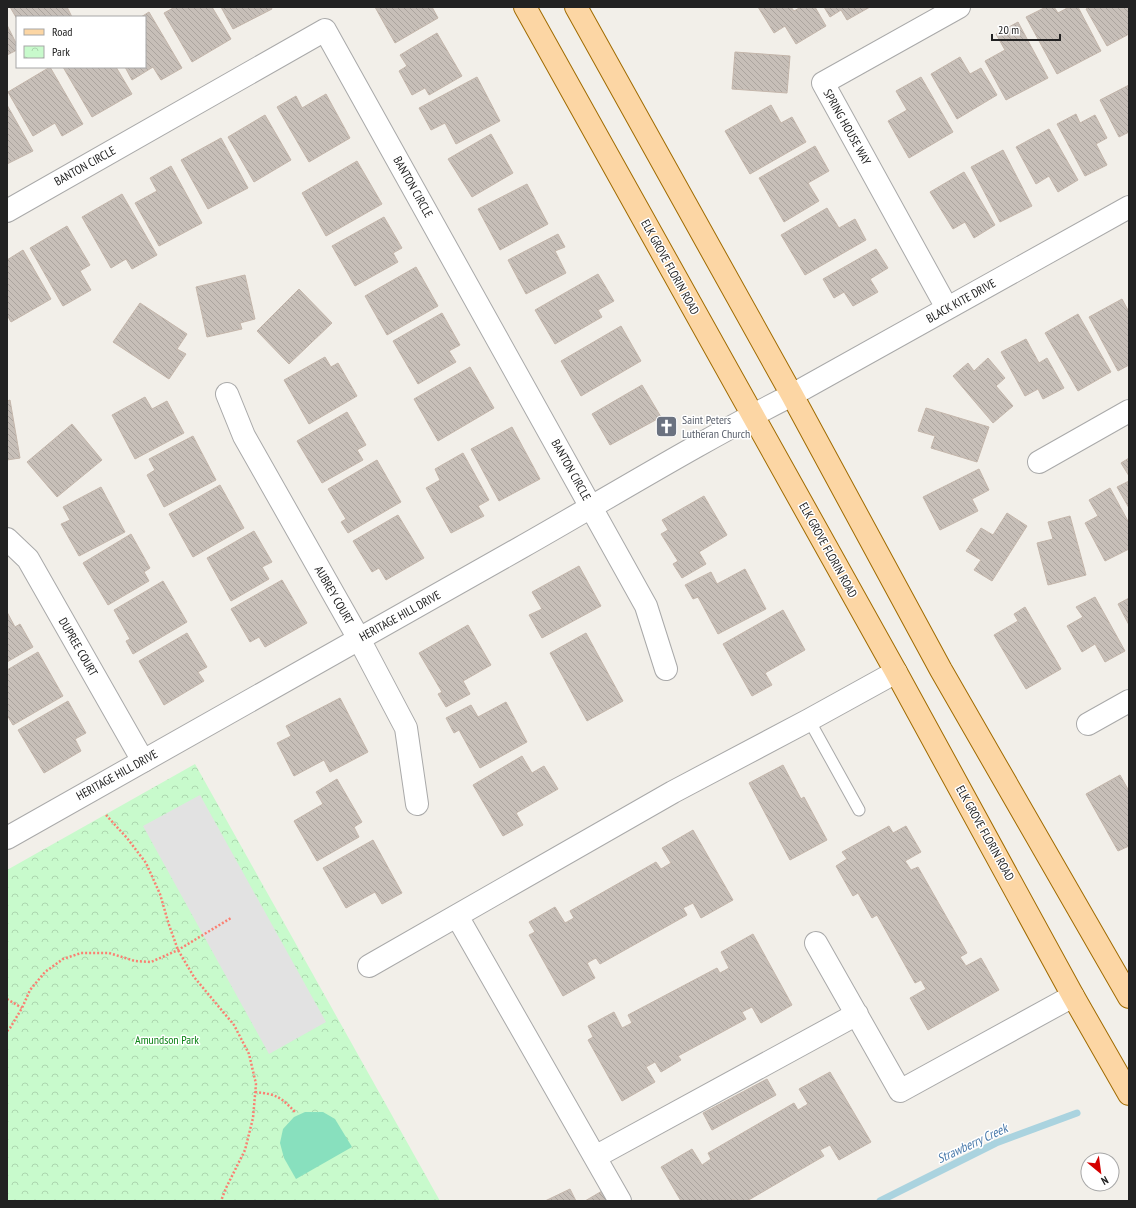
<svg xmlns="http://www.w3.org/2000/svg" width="1136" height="1208" font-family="'PT Sans Narrow',sans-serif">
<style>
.park{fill:url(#park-crowns)}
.pitch{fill:#88e0be}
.parking{fill:#e2e2e2}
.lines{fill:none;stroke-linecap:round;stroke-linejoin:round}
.stream{stroke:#aad3df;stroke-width:7}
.building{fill:url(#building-back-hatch);stroke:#c4b6ab}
.service-casing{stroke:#a9a9a9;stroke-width:13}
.minor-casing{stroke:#a9a9a9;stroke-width:24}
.tertiary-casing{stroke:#a9a9a9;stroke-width:24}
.primary-casing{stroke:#a06b00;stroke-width:24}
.path{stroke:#fa8072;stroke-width:2.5;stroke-dasharray:2 2;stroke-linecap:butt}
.service{stroke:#fff;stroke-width:11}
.minor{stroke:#fff;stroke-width:22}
.tertiary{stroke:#fff;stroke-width:22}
.primary{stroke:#fcd6a4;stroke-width:22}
.labels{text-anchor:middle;stroke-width:3;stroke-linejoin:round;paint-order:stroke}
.street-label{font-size:12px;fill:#222;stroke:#fff}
.worship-label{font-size:12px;fill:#5b616d;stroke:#fff;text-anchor:start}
.park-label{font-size:12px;fill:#0c8416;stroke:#fff}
.water-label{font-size:13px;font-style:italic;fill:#4a7aab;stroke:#fff}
</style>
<defs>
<pattern id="park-crowns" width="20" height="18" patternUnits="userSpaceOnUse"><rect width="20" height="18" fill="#c8facc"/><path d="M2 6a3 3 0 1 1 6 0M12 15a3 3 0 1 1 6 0" fill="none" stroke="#acd6af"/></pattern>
<pattern id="building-back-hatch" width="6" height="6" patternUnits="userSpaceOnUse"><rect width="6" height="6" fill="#c7bfb8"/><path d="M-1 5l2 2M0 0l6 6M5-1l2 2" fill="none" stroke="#aba49e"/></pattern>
</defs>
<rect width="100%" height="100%" fill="#f2efe9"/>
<path class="park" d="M195 764 440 1201H7V870Z"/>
<path class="pitch" d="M305 1112H323L335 1119 352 1147 296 1179 284 1158 280 1143 283 1129 294 1117Z"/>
<path class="parking" d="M200 795 326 1022 269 1054 143 826Z"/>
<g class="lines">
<path class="stream" d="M880 1201 996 1143 1077 1113"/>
</g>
<path class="building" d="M10 7H67L72 17H17V19Z
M175 7H212L231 39 192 62 164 13Z
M221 7H271L272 9 233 29Z
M375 7H432L438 18 395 43Z
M758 7H791L794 11 801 7H815L826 26 796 44 785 26 774 33Z
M824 7H870L847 20 841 10 830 17Z
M1046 7H1054L1058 13 1069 7H1078L1101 51 1057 74 1026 17Z
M1089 7H1129V34L1107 46 1086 9Z
M149 12 182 68 161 80 153 67 132 80 125 67H145V17H141Z
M1018 22 1048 78 1006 100 985 61 1005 50 996 34Z
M7 25 17 45V50L7 55Z
M437 33 462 76 429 95 425 88 412 95 399 71 407 66 400 55Z
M735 52 790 56 787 93 732 89Z
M960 57 970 74 981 68 997 95 957 119 931 74Z
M50 67 83 124 62 136 55 123 33 136 8 92Z
M63 67H116L132 94 92 117Z
M477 77 500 121 456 144 445 123 431 130 419 108Z
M921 77 953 132 909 158 888 121 907 110 896 91Z
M1129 85V132L1119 137 1100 100Z
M326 94 350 138 309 162 277 107 296 96 302 108Z
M7 105 33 151 7 164Z
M771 105 781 123 792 117 806 142 750 174 725 131Z
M1076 114 1080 123 1095 115 1107 138 1096 144 1107 165 1085 176 1057 124Z
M265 115 291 160 254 182 228 137Z
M1049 129 1078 180 1058 192 1049 176 1036 184 1016 147Z
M491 134 513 173 472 197 448 159Z
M221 138 248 188 208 209 181 160Z
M815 146 829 171 808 183 819 201 784 222 759 178Z
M1003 150 1032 206 1000 222 971 167Z
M357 161 382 204 326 236 302 193Z
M171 166 202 223 159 246 135 203 157 191 150 178Z
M964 172 995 225 974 238 965 222 953 229 930 192Z
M527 184 548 224 500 250 478 209Z
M122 194 157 255 132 269 126 259 111 268 82 217Z
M827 208 839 228 855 219 866 240 805 275 781 235Z
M384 217 402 248 393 253 398 262 355 286 332 246Z
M67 226 90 265 80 271 91 290 63 306 30 248Z
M558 234 565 247 555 251 566 273 526 294 508 260Z
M876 249 888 268 870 279 878 292 853 306 844 292 834 298 823 279Z
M23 250 51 299 11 322 7 315V260Z
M416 267 438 306 387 335 365 296Z
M598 274 614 301 598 310 602 317 555 344 535 310Z
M245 275 255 319 240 323 242 329 207 337 196 287Z
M299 289 332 323 289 364 257 331Z
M1122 299 1129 312V365L1118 371 1089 317Z
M140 303 187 334 177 349 186 354 169 379 113 342Z
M442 313 460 345 449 351 456 362 418 384 393 341Z
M1078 314 1111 372 1078 391 1045 333Z
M621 326 641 361 581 396 561 361Z
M1026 339 1039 363 1047 358 1064 388 1043 399 1038 389 1025 396 1001 352Z
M325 357 331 367 338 363 357 396 309 424 284 380Z
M988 358 1005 378 996 386 1013 406 993 423 953 376 968 363 974 371Z
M470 367 494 408 438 441 414 399Z
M642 385 661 417 610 445 592 414Z
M145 397 152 409 167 401 184 433 135 459 112 415Z
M10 400 20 458 7 460V401Z
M926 408 989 427 977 462 931 448 935 436 918 431Z
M347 412 366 445 357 450 363 460 322 483 297 441Z
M72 424 102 460 57 497 27 462Z
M512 427 540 479 499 501 471 449Z
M193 436 216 480 164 507 147 475 155 470 149 459Z
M463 453 489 500 478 506 484 516 451 533 426 488 440 480 435 469Z
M1129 458V476L1121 463Z
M377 460 401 502 348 533 341 522 346 519 328 489Z
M979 469 989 490 972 499 978 511 940 530 923 497Z
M1129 481V508L1117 487Z
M220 485 244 528 193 557 169 514Z
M101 487 125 532 79 556 61 524 70 520 63 507Z
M1110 488 1129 523V549L1105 561 1085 523 1098 516 1089 500Z
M704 496 727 535 699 552 706 564 682 578 673 564 678 561 661 534 668 530 662 520Z
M1007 513 1027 526 992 581 974 570 981 560 966 551 981 528 993 535Z
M398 515 424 558 386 580 379 568 372 572 353 541Z
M1070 516 1086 575 1048 585 1037 543 1053 539 1048 522Z
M254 531 272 562 262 567 269 579 231 601 207 558Z
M131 534 150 568 144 572 149 581 108 605 83 563Z
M579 566 601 606 542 638 529 615 542 609 532 592Z
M745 569 766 609 718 634 698 597 693 599 685 585 711 572 717 584Z
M282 580 307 623 265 647 259 637 250 642 231 609Z
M163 581 187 622 133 654 126 641 130 639 114 610Z
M1095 597 1125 651 1105 662 1095 644 1082 652 1067 626 1083 617 1076 607Z
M1129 598V625L1118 604Z
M1025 607 1061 669 1026 689 994 635 1018 621 1014 614Z
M783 610 805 650 765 673 772 685 752 696 723 644Z
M7 612 15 627 20 624 33 647 7 662Z
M468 625 491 665 463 681 470 694 446 707 438 694 442 692 419 653Z
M187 633 207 667 198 672 204 681 164 705 139 661Z
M586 633 623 701 587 721 550 653Z
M38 652 63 696 13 725 7 715V670Z
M340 698 368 752 330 772 324 760 294 776 277 743 291 736 286 726Z
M68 701 86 733 75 739 81 751 44 773 18 730Z
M506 702 527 742 480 768 459 730 454 733 446 718 471 705 478 717Z
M522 756 532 773 544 766 558 789 516 813 523 825 503 836 473 785Z
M783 765 801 799 804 797 827 840 790 860 749 783Z
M1120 775 1129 791V846L1118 851 1086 794Z
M337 779 362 822 354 827 359 837 317 861 294 821 323 804 316 792Z
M889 826 893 833 906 826 921 852 905 861 911 870 918 867 967 953 960 957 966 966 981 958 999 990 928 1030 910 998 926 989 921 980 915 983 877 915 872 918 858 893 853 896 836 866 847 859 842 852Z
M693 830 733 900 701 918 693 903 683 908 687 915 600 964 596 958 587 963 595 978 563 996 529 935 535 932 529 922 555 907 565 923 574 918 570 911 656 862 661 869 671 863 662 848Z
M373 840 402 893 382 904 375 892 346 908 323 868Z
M753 934 792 1005 761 1023 752 1007 742 1012 746 1019 678 1056 681 1060 661 1072 655 1062 646 1067 655 1082 622 1101 588 1040 593 1037 588 1026 614 1012 622 1028 632 1023 628 1015 717 968 720 973 729 968 721 952Z
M830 1072 871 1142 839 1160 830 1145 820 1150 824 1156 747 1201H735L734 1199 731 1201H681L661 1167 692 1149 702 1165 711 1159 708 1153 794 1103 798 1110 808 1104 799 1089Z
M767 1079 776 1095 712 1130 703 1113Z
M570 1189 576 1201H545Z
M602 1191 608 1201H585Z"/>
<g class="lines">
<defs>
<path id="service" d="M809 720 859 810"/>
<path id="minor" d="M7 211 325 30 646 606 666 669
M947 308 823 83 959 7
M227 394 244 436 359 639 406 728 417 804
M792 395 1129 207
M1039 462 1129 411
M7 539 28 559 143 761
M1088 724 1129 701
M457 916 620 1201
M816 943 900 1091 1073 996
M369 966 673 792 809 720 896 672
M595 1157 857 1014"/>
<path id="tertiary" d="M7 838C178 741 349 645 520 548 610 497 699 442 792 395"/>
<path id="primary" d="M525 7 896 672 1073 996 1129 1094
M576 7 792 395 941 670 1129 997"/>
</defs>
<use href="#service" class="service-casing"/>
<use href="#minor" class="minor-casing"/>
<use href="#tertiary" class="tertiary-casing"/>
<use href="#primary" class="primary-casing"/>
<path class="path" d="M106 815 127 838 146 863 160 894 169 925 178 950 194 977 234 1025 249 1054 256 1084 253 1118 245 1150 226 1188 221 1201
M7 999 22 1008
M7 1031 10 1028 22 1008 30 990 45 972 63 959 81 953H109L135 961 151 962 178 950 231 918
M255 1092C276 1094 281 1097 295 1112"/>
<use href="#service" class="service"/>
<use href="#minor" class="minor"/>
<use href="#tertiary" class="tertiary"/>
<use href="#primary" class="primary"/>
</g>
<defs>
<symbol id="church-square" viewBox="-11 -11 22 22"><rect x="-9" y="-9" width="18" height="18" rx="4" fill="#6b7280" stroke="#fff"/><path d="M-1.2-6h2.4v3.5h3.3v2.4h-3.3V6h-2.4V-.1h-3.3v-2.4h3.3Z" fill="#fff"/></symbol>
</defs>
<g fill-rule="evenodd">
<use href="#church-square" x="654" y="414" width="25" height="25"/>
</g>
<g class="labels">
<g class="street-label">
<text transform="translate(847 127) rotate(61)" y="4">SPRING HOUSE WAY</text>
<text transform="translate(85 166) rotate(-29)" y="4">BANTON CIRCLE</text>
<text transform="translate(413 187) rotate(61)" y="4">BANTON CIRCLE</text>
<text transform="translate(670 267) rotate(61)" y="4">ELK GROVE FLORIN ROAD</text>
<text transform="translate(961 301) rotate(-29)" y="4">BLACK KITE DRIVE</text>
<text transform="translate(571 470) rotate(61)" y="4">BANTON CIRCLE</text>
<text transform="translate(828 550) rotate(61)" y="4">ELK GROVE FLORIN ROAD</text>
<text transform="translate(334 595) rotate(60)" y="4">AUBREY COURT</text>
<text transform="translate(400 616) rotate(-29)" y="4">HERITAGE HILL DRIVE</text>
<text transform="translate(78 647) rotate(60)" y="4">DUPREE COURT</text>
<text transform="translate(117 775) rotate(-29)" y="4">HERITAGE HILL DRIVE</text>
<text transform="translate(985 833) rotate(61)" y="4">ELK GROVE FLORIN ROAD</text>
</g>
<g class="worship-label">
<text x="682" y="424">Saint Peters<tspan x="682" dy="14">Lutheran Church</tspan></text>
</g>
<g class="park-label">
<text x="167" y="1044">Amundson Park</text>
</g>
<g class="water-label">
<text transform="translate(972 1143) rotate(-25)" y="5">Strawberry Creek</text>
</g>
</g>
<rect width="1136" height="1208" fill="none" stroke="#222222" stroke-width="16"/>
<rect x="16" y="16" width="130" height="52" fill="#ffffff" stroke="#a7a7a7"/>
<rect x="24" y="29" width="20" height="6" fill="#fcd6a4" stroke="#a7a7a7"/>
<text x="52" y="36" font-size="12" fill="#222222">Road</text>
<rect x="24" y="46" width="20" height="12" fill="url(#park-crowns)" stroke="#a7a7a7"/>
<text x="52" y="56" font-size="12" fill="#222222">Park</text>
<g transform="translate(1100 1172) rotate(151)"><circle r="19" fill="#ffffff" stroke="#a7a7a7"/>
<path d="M0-3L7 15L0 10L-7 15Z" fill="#d40000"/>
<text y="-6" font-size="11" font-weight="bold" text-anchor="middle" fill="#222222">N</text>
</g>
<path d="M992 34v6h68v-6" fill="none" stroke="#222222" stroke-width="2"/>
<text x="998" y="34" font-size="12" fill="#222222" stroke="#ffffff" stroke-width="3" paint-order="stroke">20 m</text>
</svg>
